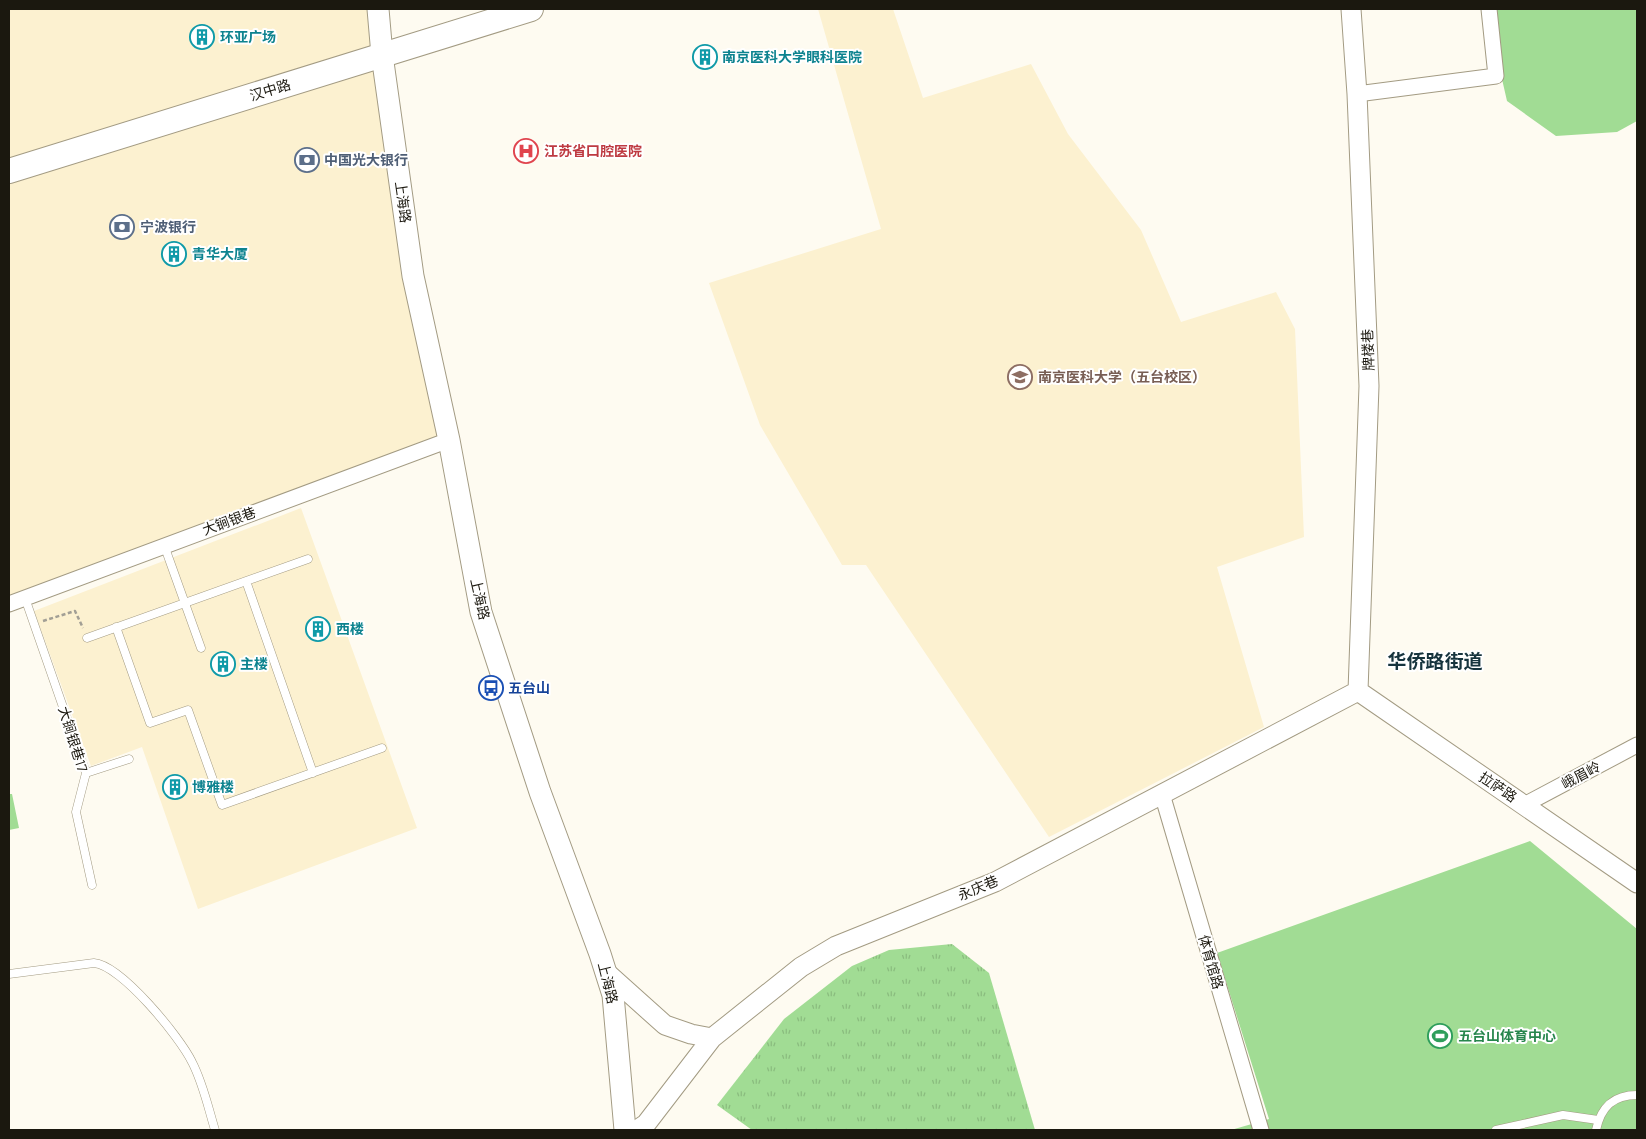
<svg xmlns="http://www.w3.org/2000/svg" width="1646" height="1139" font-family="Barlow,'Noto Sans SC',sans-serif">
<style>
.built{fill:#fcf1d0}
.green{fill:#a1dc94}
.park{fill:url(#park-tufts)}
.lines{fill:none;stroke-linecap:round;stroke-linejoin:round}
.service-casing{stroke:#a39b83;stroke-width:9}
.minor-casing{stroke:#a39b83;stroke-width:17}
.tertiary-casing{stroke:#a39b83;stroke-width:21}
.secondary-casing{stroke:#a39b83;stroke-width:23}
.primary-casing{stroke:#a39b83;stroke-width:26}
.path{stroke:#a29f95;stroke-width:2.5;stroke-dasharray:4 2.5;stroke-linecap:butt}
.service{stroke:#fff;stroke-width:8}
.minor{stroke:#fff;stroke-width:15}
.tertiary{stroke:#fff;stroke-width:19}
.secondary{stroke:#fff;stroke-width:21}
.primary{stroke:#fff;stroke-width:24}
.labels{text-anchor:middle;stroke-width:4;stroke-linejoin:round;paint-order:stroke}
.culture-label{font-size:14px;font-weight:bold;fill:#0d838f;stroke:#fff;text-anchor:start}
.street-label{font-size:14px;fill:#1b180f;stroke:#fff}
.health-label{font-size:14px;font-weight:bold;fill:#be3a42;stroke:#fff;text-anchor:start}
.service-label{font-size:14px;font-weight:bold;fill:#4e5e75;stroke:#fff;text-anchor:start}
.education-label{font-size:14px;font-weight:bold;fill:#785e54;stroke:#fff;text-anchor:start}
.transit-label{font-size:14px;font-weight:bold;fill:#164399;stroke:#fff;text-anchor:start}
.leisure-label{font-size:14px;font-weight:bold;fill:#27864d;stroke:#fff;text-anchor:start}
.district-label{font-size:19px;font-weight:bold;fill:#16343e;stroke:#fff}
</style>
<defs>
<pattern id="park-tufts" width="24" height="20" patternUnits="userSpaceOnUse" patternTransform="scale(1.25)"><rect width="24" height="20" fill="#a1dc94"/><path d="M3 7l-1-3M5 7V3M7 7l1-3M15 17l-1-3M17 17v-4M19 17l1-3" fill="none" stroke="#8abc7e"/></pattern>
</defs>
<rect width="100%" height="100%" fill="#fefbf1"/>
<path class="built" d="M9 9H376L449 440 9 604Z
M818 9H893L923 98 1031 64 1068 134 1141 230 1181 322 1276 292 1295 329 1304 537 1217 567 1264 727 1049 837 866 565H842L760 425 709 283 881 229Z
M301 508 417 828 198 909 142 747 91 766 34 611Z"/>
<path class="green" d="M1486 9H1637V121L1617 132 1556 136 1507 101Z
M9 794H12L19 828 9 830Z
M1530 841 1637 929V1130H1231L1269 1119 1217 953Z"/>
<path class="park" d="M952 944 989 973 1035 1130H752L717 1105 784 1019 852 966 889 950Z"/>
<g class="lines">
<defs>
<path id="service" d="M164 545 201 648
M246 581 313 773
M25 598 86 773 76 812 92 885
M116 627 150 723 188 710 222 805 382 748
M87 638 308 559
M86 773 129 759
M9 974 94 963C121 965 180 1037 192 1062 203 1083 208 1107 215 1130
M1496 1130 1563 1115 1598 1120
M1596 1130C1601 1107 1613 1095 1637 1095"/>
<path id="minor" d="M1357 94 1496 76 1489 9
M9 604 449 440
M1162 794 1261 1130
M1524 805 1637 745"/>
<path id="tertiary" d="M1351 9 1357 94 1369 386 1358 691
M1358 691 1637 883
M607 973 665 1025 691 1034 712 1038
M637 1130 646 1124 712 1038 801 967 836 946 995 882 1358 691"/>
<path id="secondary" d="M378 9 382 55 413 276 449 440 481 612 540 792 600 954 613 995 625 1130"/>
<path id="primary" d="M9 171 531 9"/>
</defs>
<use href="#service" class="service-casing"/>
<use href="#minor" class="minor-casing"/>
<use href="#tertiary" class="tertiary-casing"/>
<use href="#secondary" class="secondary-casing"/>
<use href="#primary" class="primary-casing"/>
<path class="path" d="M43 621 75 611 83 628"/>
<use href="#service" class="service"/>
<use href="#minor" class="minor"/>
<use href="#tertiary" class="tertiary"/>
<use href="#secondary" class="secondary"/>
<use href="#primary" class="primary"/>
</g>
<defs>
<symbol id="building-ring" viewBox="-11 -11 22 22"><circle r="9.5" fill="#fff" stroke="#0f9aa8" stroke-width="1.5"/><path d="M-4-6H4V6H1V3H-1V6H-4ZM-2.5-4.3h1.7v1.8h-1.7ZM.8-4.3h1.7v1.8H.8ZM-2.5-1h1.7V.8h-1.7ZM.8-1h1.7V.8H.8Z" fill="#0f9aa8"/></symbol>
<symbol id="hospital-ring" viewBox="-11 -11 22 22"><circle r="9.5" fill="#fff" stroke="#e0444e" stroke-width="1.5"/><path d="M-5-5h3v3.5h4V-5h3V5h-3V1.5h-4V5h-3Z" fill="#e0444e"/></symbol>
<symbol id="bank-ring" viewBox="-11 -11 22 22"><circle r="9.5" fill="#fff" stroke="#5c6f8a" stroke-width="1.5"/><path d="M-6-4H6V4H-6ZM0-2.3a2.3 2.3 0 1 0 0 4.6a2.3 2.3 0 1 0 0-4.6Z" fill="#5c6f8a"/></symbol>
<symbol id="university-ring" viewBox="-11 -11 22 22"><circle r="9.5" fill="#fff" stroke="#8d6e63" stroke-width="1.5"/><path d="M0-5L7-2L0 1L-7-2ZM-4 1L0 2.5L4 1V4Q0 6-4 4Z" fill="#8d6e63"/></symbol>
<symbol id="bus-ring" viewBox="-11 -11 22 22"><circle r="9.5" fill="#fff" stroke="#1a4fb4" stroke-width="1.5"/><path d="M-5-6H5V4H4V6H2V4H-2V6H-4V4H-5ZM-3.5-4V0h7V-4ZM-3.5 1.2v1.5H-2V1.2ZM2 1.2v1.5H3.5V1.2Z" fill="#1a4fb4"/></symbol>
<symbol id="stadium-ring" viewBox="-11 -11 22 22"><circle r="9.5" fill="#fff" stroke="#2e9e5b" stroke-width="1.5"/><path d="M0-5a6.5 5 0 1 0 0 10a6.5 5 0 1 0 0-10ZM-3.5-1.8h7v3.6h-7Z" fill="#2e9e5b"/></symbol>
</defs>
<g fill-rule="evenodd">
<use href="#building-ring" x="188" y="23" width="28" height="28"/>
<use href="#building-ring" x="691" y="43" width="28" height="28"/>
<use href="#hospital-ring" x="512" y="137" width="28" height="28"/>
<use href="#bank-ring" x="293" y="146" width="28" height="28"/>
<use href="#bank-ring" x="108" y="213" width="28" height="28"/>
<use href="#building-ring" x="160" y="240" width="28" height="28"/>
<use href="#university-ring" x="1006" y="363" width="28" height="28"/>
<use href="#building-ring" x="304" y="615" width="28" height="28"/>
<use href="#building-ring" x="209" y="650" width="28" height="28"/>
<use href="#bus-ring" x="477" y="674" width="28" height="28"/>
<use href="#building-ring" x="161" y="773" width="28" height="28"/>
<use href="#stadium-ring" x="1426" y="1022" width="28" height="28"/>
</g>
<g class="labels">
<g class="culture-label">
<text x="220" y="42">环亚广场</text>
<text x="722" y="62">南京医科大学眼科医院</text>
<text x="192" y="259">青华大厦</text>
<text x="336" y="634">西楼</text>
<text x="240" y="669">主楼</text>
<text x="192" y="792">博雅楼</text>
</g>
<g class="street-label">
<text transform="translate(270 90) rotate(-17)" y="5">汉中路</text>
<text transform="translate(403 202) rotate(82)" y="5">上海路</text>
<text transform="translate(1368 350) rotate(-92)" y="5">牌楼巷</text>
<text transform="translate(229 521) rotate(-20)" y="5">大锏银巷</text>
<text transform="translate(480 599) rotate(77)" y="5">上海路</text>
<text transform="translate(73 739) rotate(73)" y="5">大锏银巷17</text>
<text transform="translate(1581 775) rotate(-28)" y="5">峨眉岭</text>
<text transform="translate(1498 787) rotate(34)" y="5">拉萨路</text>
<text transform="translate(978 888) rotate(-23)" y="5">永庆巷</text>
<text transform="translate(1211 962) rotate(74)" y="5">体育馆路</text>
<text transform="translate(608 983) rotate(76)" y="5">上海路</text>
</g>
<g class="health-label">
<text x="544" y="156">江苏省口腔医院</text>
</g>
<g class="service-label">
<text x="324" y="165">中国光大银行</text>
<text x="140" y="232">宁波银行</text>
</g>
<g class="education-label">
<text x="1038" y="382">南京医科大学（五台校区）</text>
</g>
<g class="transit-label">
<text x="508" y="693">五台山</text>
</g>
<g class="leisure-label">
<text x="1458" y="1041">五台山体育中心</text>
</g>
<g class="district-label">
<text x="1435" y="668">华侨路街道</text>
</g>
</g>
<rect width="1646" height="1139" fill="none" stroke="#1b180f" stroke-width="20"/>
</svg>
